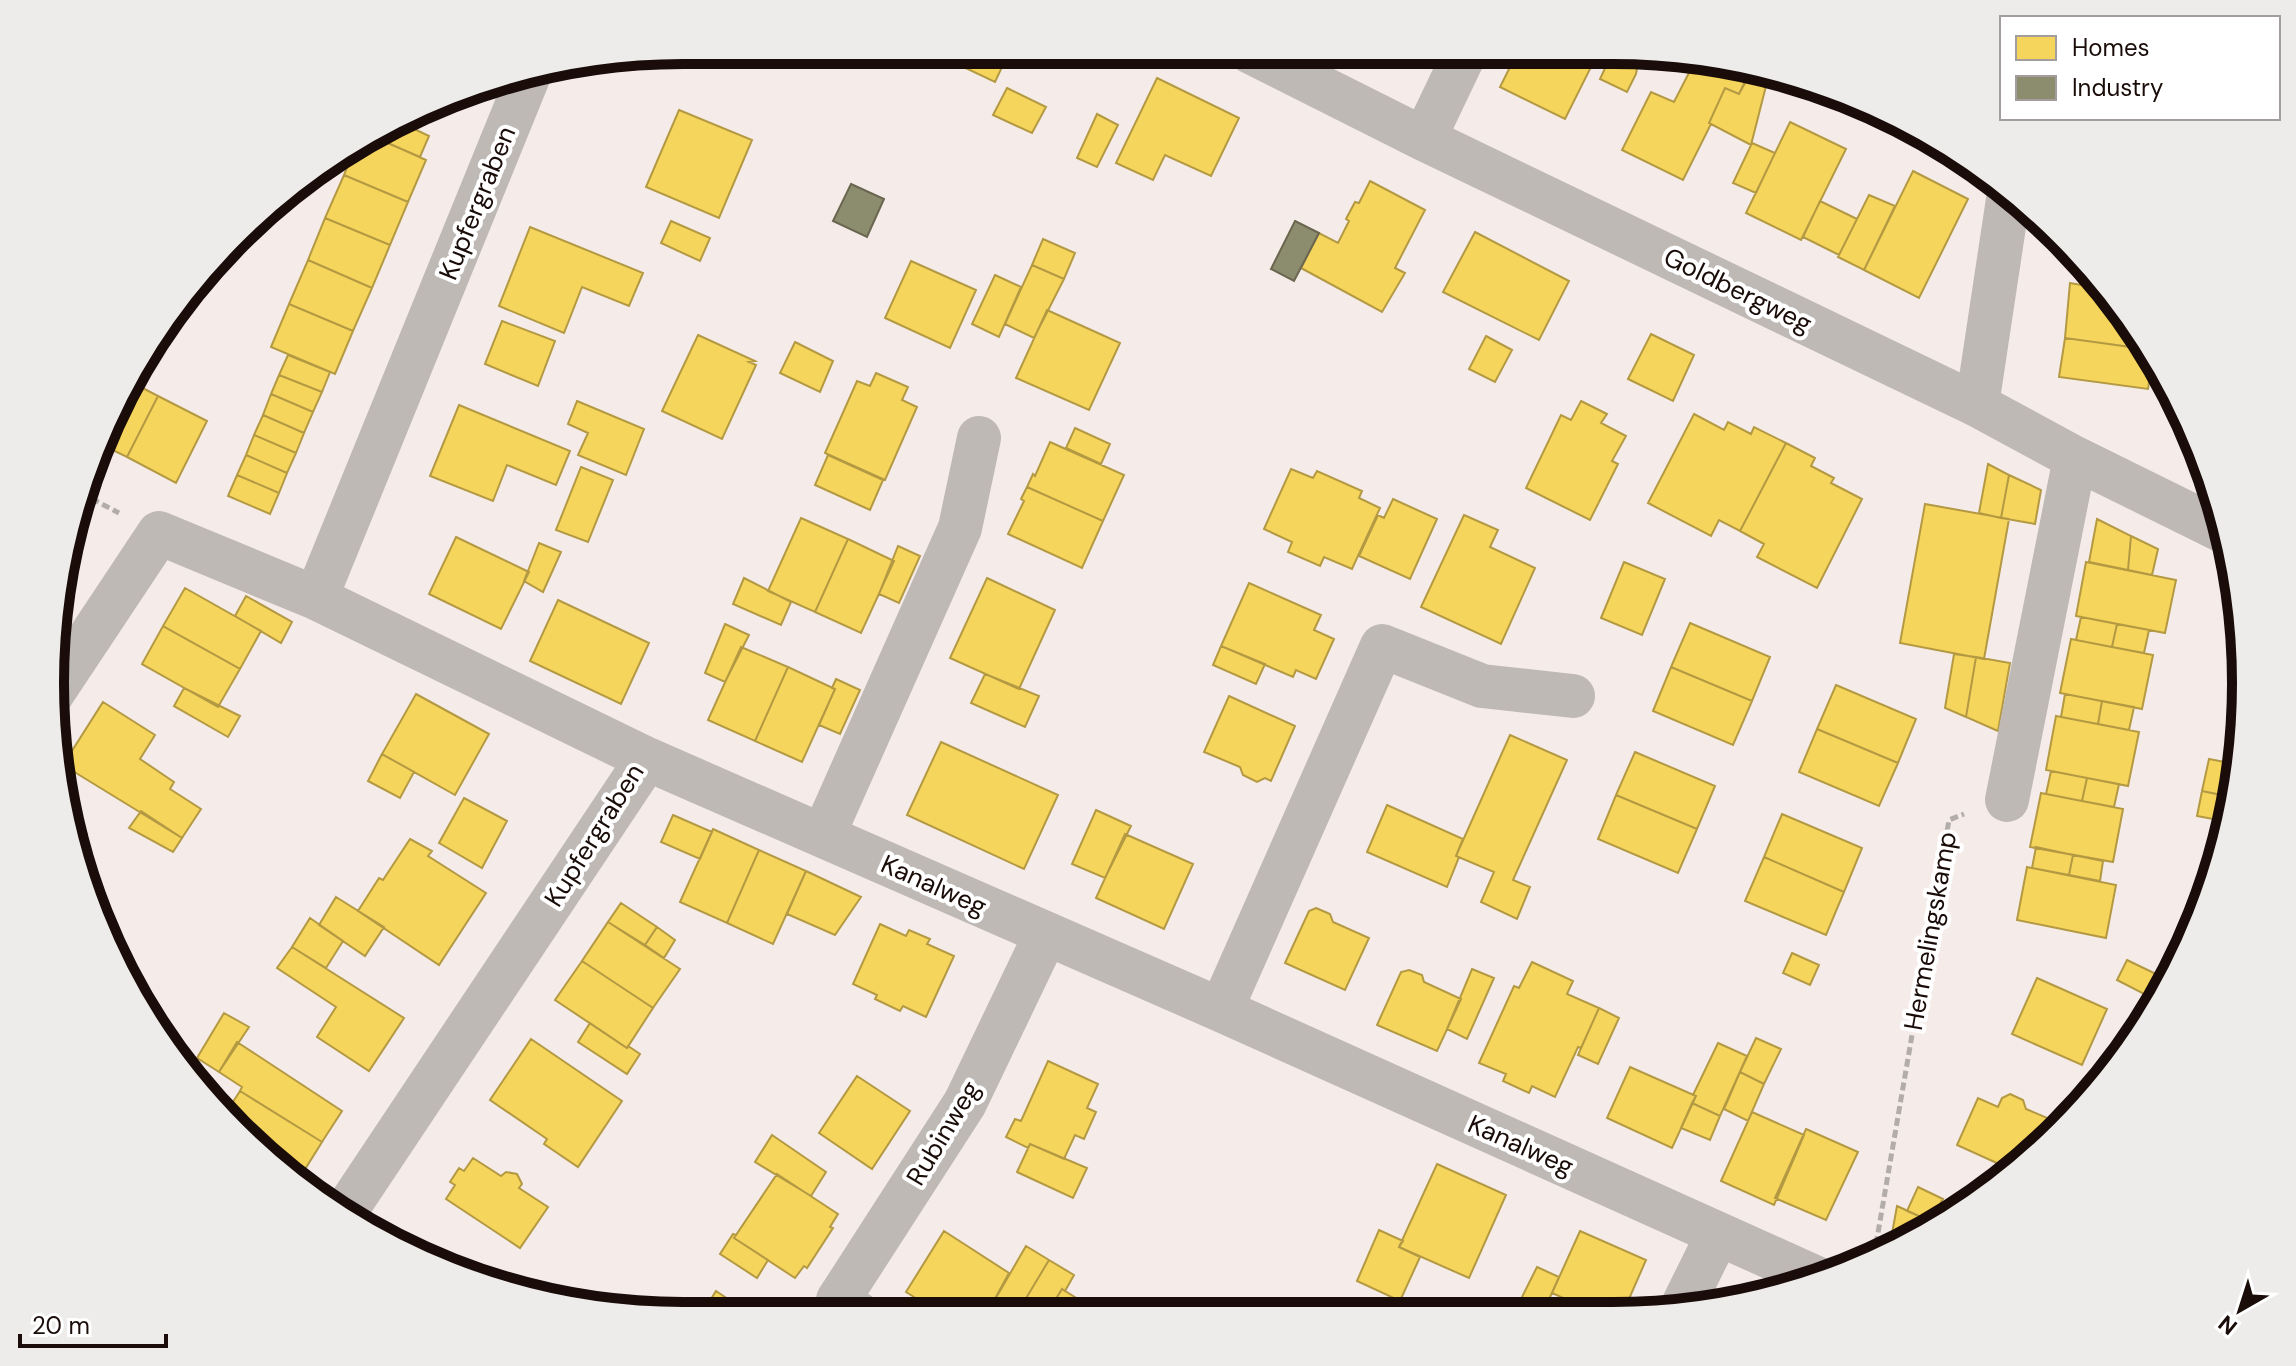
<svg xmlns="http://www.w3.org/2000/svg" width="2296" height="1366" font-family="'DM Sans',sans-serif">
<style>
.homes{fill:#f6d55c;stroke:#b49943;stroke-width:2}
.industry{fill:#8c8c6e;stroke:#6a6650;stroke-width:2}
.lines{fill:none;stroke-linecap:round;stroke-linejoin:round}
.path{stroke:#b3adaa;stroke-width:5;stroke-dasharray:8 4;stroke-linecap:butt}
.minor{stroke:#beb9b5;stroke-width:44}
.labels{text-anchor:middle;stroke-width:8;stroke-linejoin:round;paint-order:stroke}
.street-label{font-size:26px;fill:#1a0d09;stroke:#fff}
.rim{fill:none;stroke:#1a0d09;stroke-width:10}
</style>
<rect width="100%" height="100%" fill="#f5ece9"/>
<path class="homes" d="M746 50H776L771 61Z
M875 50H898L893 61 874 53Z
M940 50H1010L995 82 938 55Z
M1518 51H1589L1597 55 1565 119 1500 87Z
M1613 51H1640L1636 74 1627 92 1600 79Z
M1695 61 1729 76 1733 67 1750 74 1739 94 1725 88 1709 123 1711 124 1683 180 1622 150 1651 92 1674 102Z
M1747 77 1766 86 1751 145 1709 123 1725 88 1739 94Z
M1157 78 1239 118 1211 176 1165 155 1153 180 1116 163Z
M1007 88 1046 107 1032 133 993 115Z
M679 110 752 140 719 218 646 187Z
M1097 114 1118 125 1097 167 1077 158Z
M1790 122 1846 149 1801 240 1746 213Z
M404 124 429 136 420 157 378 139Z
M377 138 426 160 408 202 344 175 354 150Z
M1752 143 1775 153 1756 193 1733 183Z
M1913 171 1968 199 1919 298 1864 270Z
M344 175 408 202 390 245 325 218Z
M1370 181 1425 210 1395 268 1405 273 1382 312 1301 268 1319 233 1338 243 1349 221 1346 219 1355 202 1359 203Z
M1869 195 1895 206 1864 270 1838 257Z
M1820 201 1857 219 1839 255 1803 237Z
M325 218 390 245 372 288 308 260Z
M671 221 710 238 700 261 661 243Z
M530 227 643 273 629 306 582 287 564 333 499 306Z
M1475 232 1569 281 1539 340 1443 292Z
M1043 239 1075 253 1064 279 1032 265Z
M308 260 372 288 353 331 289 304Z
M911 261 976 290 950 348 885 318Z
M1032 265 1064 279 1034 338 1005 324Z
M995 275 1021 287 999 337 972 324Z
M2070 283 2104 289 2140 332 2138 348 2065 338Z
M289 304 353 331 335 374 271 347Z
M1047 310 1120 343 1089 410 1016 378Z
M502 321 555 341 538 386 485 364Z
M1651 334 1694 355 1673 401 1628 379Z
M698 335 755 361 749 362 756 365 722 439 662 411Z
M1486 336 1512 350 1495 382 1469 369Z
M2065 338 2138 348 2137 359 2152 363 2148 389 2059 377Z
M795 342 833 361 820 392 780 373Z
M288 355 330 372 322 392 279 375Z
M876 373 908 387 902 400 917 407 885 480 825 453 857 381 870 386Z
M279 375 322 392 313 412 271 394Z
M135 384 158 396 127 457 102 445Z
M271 394 313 412 304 433 263 415Z
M158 396 207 421 176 483 127 457Z
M577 401 644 429 626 475 578 455 588 433 568 424Z
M1581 401 1607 414 1601 423 1626 436 1612 461 1618 464 1590 520 1526 488 1561 415 1571 420Z
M459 405 570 451 556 485 507 465 493 501 430 476Z
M2180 407 2194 434 2172 423Z
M1694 414 1724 430 1728 422 1751 434 1754 427 1786 443 1740 531 1719 520 1711 536 1648 503Z
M263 415 304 433 296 453 254 435Z
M1075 428 1110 444 1101 464 1066 448Z
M254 435 296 453 287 473 246 455Z
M1050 442 1124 475 1103 521 1027 487 1033 474 1035 476Z
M1786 443 1815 458 1811 466 1834 478 1831 483 1862 499 1817 588 1757 557 1764 544 1740 531Z
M246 455 287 473 279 493 237 475Z
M828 455 883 480 870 510 815 485Z
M1988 464 2009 475 2001 518 1979 513Z
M581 467 613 480 588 542 556 530Z
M1291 469 1313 478 1317 471 1362 491 1359 498 1380 508 1352 569 1324 557 1320 566 1288 552 1292 542 1264 529Z
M237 475 279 493 270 514 228 496Z
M2009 475 2041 490 2035 524 2001 518Z
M1027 487 1103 521 1082 568 1008 534 1024 501 1021 499Z
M1393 499 1437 519 1410 579 1359 556 1378 515 1384 518Z
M1925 504 2009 519 1984 659 1900 643Z
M1464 515 1498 530 1490 547 1535 568 1501 644 1421 607Z
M801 518 848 539 815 612 768 591Z
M2097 519 2131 536 2128 570 2089 562Z
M2131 536 2158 549 2152 575 2128 570Z
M456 537 529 572 501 629 429 594Z
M848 539 894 561 861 633 815 612Z
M539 543 561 552 543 592 524 581Z
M898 546 920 556 899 603 879 594Z
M1624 562 1665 579 1642 635 1601 618Z
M2086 562 2176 580 2165 633 2076 616Z
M744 578 791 602 781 625 733 604Z
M987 578 1055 610 1019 689 950 658Z
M1249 583 1321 615 1314 630 1334 639 1316 679 1296 670 1293 677 1221 646Z
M185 588 261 631 240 669 163 626Z
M246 596 292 622 281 643 235 616Z
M558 600 649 643 621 704 530 661Z
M2081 617 2117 624 2112 647 2076 640Z
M1690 623 1770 657 1752 701 1671 667Z
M725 624 749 635 725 682 705 673Z
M2117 624 2149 630 2144 653 2112 647Z
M163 626 240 669 218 707 142 664Z
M2071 639 2153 655 2142 709 2060 693Z
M1221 646 1265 664 1256 684 1213 665Z
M741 647 788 667 755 741 708 720Z
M1954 654 1976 657 1966 717 1945 708Z
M1976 657 2010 663 1998 731 1966 717Z
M788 667 835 689 802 762 755 741Z
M1671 667 1752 701 1733 745 1653 711Z
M985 674 1039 696 1025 727 971 703Z
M836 679 860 690 840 734 819 725 835 689 832 688Z
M1836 685 1916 719 1898 763 1817 729Z
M184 688 240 716 228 737 174 706Z
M416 694 489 734 455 795 382 754Z
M2065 694 2102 701 2098 724 2061 717Z
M1229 696 1295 726 1271 781 1265 778 1257 782 1243 775 1240 767 1204 752Z
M2242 700H2244L2236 781 2227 778Z
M2102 701 2134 707 2129 730 2098 724Z
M103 702 155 735 140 759 174 782 170 789 201 809 182 838 63 765Z
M2056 716 2139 732 2128 786 2046 770Z
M1817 729 1898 763 1879 806 1799 772Z
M1510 735 1567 760 1513 880 1530 887 1517 919 1481 902 1494 872 1456 856Z
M941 742 1058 795 1024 869 907 815Z
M1635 752 1715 786 1697 829 1616 795Z
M382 754 414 772 400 798 368 781Z
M2209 759 2230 763 2227 778 2235 781 2232 797 2202 791Z
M2051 771 2087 778 2082 801 2046 794Z
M2087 778 2119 784 2114 807 2082 801Z
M2202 791 2235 798 2229 822 2197 816Z
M2041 793 2123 809 2113 862 2030 847Z
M1616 795 1697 829 1678 873 1598 839Z
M464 798 507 821 482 868 439 843Z
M1387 805 1463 839 1456 856 1459 857 1447 887 1367 852Z
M1096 810 1131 826 1105 878 1072 864Z
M141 811 182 838 173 852 129 828Z
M1782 814 1862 848 1844 892 1764 857Z
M673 815 712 832 700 859 661 842Z
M73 825 87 834 77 849Z
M713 829 759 850 727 923 680 902Z
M1125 834 1193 864 1164 929 1096 898Z
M410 839 432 851 428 856 486 893 439 965 358 911 379 878 383 880Z
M2036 847 2073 855 2069 875 2032 868Z
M759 850 806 871 773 944 727 923Z
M2073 855 2103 861 2100 881 2069 875Z
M1764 857 1844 892 1826 935 1745 901Z
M2027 867 2116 885 2106 938 2017 920Z
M81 868 100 880 89 897 84 887Z
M806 871 861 897 835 935 787 914Z
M336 897 384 927 365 956 319 925Z
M621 903 657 927 645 945 608 922Z
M1316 908 1330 914 1333 922 1369 938 1345 990 1285 963 1309 911Z
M310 918 343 941 326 968 292 947Z
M608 922 680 969 653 1008 582 961Z
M880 924 906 936 909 930 930 939 927 944 954 956 926 1017 903 1006 900 1011 875 999 877 995 853 984Z
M657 927 675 940 664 958 645 945Z
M292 947 404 1018 369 1071 317 1037 336 1007 277 968Z
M1792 953 1819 965 1810 985 1783 973Z
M2127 960 2156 974 2146 995 2117 980Z
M582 961 653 1008 627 1048 555 1000Z
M1532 962 1573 981 1567 994 1599 1008 1581 1048 1578 1047 1555 1097 1532 1086 1529 1093 1503 1081 1506 1074 1479 1063 1514 986 1519 988Z
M1472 969 1494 978 1467 1039 1447 1029Z
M1409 970 1422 975 1424 982 1461 999 1437 1051 1377 1025 1401 972Z
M2156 974 2168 980 2139 1035 2128 1030Z
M2037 978 2107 1009 2082 1065 2012 1034Z
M1599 1008 1619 1018 1598 1064 1578 1055Z
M224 1013 249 1027 219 1072 197 1058Z
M590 1023 627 1048 628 1046 640 1054 627 1074 578 1042Z
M1756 1038 1781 1049 1764 1084 1740 1072Z
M531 1039 622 1101 578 1167 544 1144 547 1139 490 1100Z
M237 1042 342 1111 322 1142 240 1091 242 1087 219 1072Z
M1718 1043 1747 1056 1720 1116 1692 1103 1696 1096 1693 1095Z
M1048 1061 1098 1084 1087 1108 1096 1112 1084 1139 1075 1135 1064 1159 1030 1144 1028 1148 1006 1137 1015 1119 1021 1121Z
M1630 1067 1696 1096 1672 1148 1607 1118Z
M1740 1072 1764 1084 1748 1121 1724 1109Z
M857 1076 910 1111 872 1169 819 1133Z
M240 1091 322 1142 302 1174 275 1157 227 1111Z
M2010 1094 2023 1100 2026 1109 2052 1120 2040 1147 2010 1169 1957 1145 1978 1098 1998 1107 2002 1098Z
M1692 1103 1720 1116 1710 1140 1681 1128Z
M1752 1112 1804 1135 1774 1205 1721 1181Z
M1806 1129 1858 1152 1826 1220 1775 1198Z
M772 1135 826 1172 811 1196 755 1162Z
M1030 1144 1087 1168 1073 1198 1017 1172Z
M473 1158 501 1176 506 1172 517 1174 522 1184 519 1188 548 1207 520 1248 446 1199 455 1185 450 1182 459 1168 464 1171Z
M1437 1164 1506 1195 1469 1278 1399 1247Z
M777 1174 838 1214 830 1227 833 1228 807 1268 804 1266 795 1278 734 1238Z
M1918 1187 1943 1199 1930 1221 1907 1211Z
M1897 1206 1930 1221 1925 1233 1889 1250Z
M1935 1211 1948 1217 1925 1233 1930 1221Z
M1379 1230 1403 1241 1399 1247 1420 1257 1400 1301 1357 1281Z
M944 1231 1009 1273 986 1315H930L927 1313 930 1307 906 1292Z
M1580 1231 1646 1260 1622 1315H1601L1552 1293Z
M733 1234 736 1235 734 1238 768 1260 757 1278 720 1254Z
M1026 1246 1049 1260 1016 1315H1013L993 1303Z
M1049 1260 1074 1275 1065 1291 1062 1289 1046 1315H1016Z
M1537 1267 1559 1277 1542 1315 1518 1305Z
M1062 1289 1094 1309 1100 1300 1124 1315H1046Z
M716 1291 752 1315H701Z"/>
<path class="industry" d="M851 184 884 199 867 237 833 221Z
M1295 221 1319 233 1294 281 1271 269Z"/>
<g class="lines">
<path class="path" d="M81 493 119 513
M1874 1256 1949 820 1964 814"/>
<path class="minor" d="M1249 51 1424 139 1977 405 2075 458 2225 532
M1424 139 1466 51
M1977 405 2009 193
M316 598 529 75
M52 694 159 533 316 598 647 759 1221 1010 1821 1280
M2007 800 2075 458
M823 836 960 528 979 438
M1221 1010 1382 646 1482 686 1573 696
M343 1215 647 759
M1681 1309 1718 1234
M860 1315 838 1300 965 1103 1046 934"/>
</g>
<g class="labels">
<g class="street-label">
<text transform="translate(477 203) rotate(-68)" y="9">Kupfergraben</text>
<text transform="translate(1738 290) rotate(26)" y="9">Goldbergweg</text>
<text transform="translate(594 835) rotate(-58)" y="9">Kupfergraben</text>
<text transform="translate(934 885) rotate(24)" y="9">Kanalweg</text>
<text transform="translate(1930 931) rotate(-80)" y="9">Hermelingskamp</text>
<text transform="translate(943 1133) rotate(-59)" y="9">Rubinweg</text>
<text transform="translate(1521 1145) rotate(24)" y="9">Kanalweg</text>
</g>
</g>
<path d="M0 0H2296V1366H0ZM683 64H1613A619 619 0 0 1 2232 683V683A619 619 0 0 1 1613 1302H683A619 619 0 0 1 64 683V683A619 619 0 0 1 683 64Z" fill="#edeceb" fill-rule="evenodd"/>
<path class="rim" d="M683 64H1613A619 619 0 0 1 2232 683V683A619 619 0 0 1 1613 1302H683A619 619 0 0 1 64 683V683A619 619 0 0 1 683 64Z"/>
<rect x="2000" y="16" width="280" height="104" fill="#ffffff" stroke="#a39e9d" stroke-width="2"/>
<rect x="2016" y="36" width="40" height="24" fill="#f6d55c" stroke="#a39e9d" stroke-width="2"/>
<text x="2072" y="56" font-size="24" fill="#1a0d09">Homes</text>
<rect x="2016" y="76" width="40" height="24" fill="#8c8c6e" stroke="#a39e9d" stroke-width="2"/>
<text x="2072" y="96" font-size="24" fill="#1a0d09">Industry</text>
<g transform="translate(2240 1310) rotate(219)" stroke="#ffffff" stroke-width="6" paint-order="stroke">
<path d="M0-6L14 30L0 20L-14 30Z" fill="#1a0d09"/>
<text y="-12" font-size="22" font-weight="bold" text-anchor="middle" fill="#1a0d09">N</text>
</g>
<path d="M20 1334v12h146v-12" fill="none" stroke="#1a0d09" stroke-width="4"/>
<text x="32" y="1334" font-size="24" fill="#1a0d09" stroke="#ffffff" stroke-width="6" paint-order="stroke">20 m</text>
</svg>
